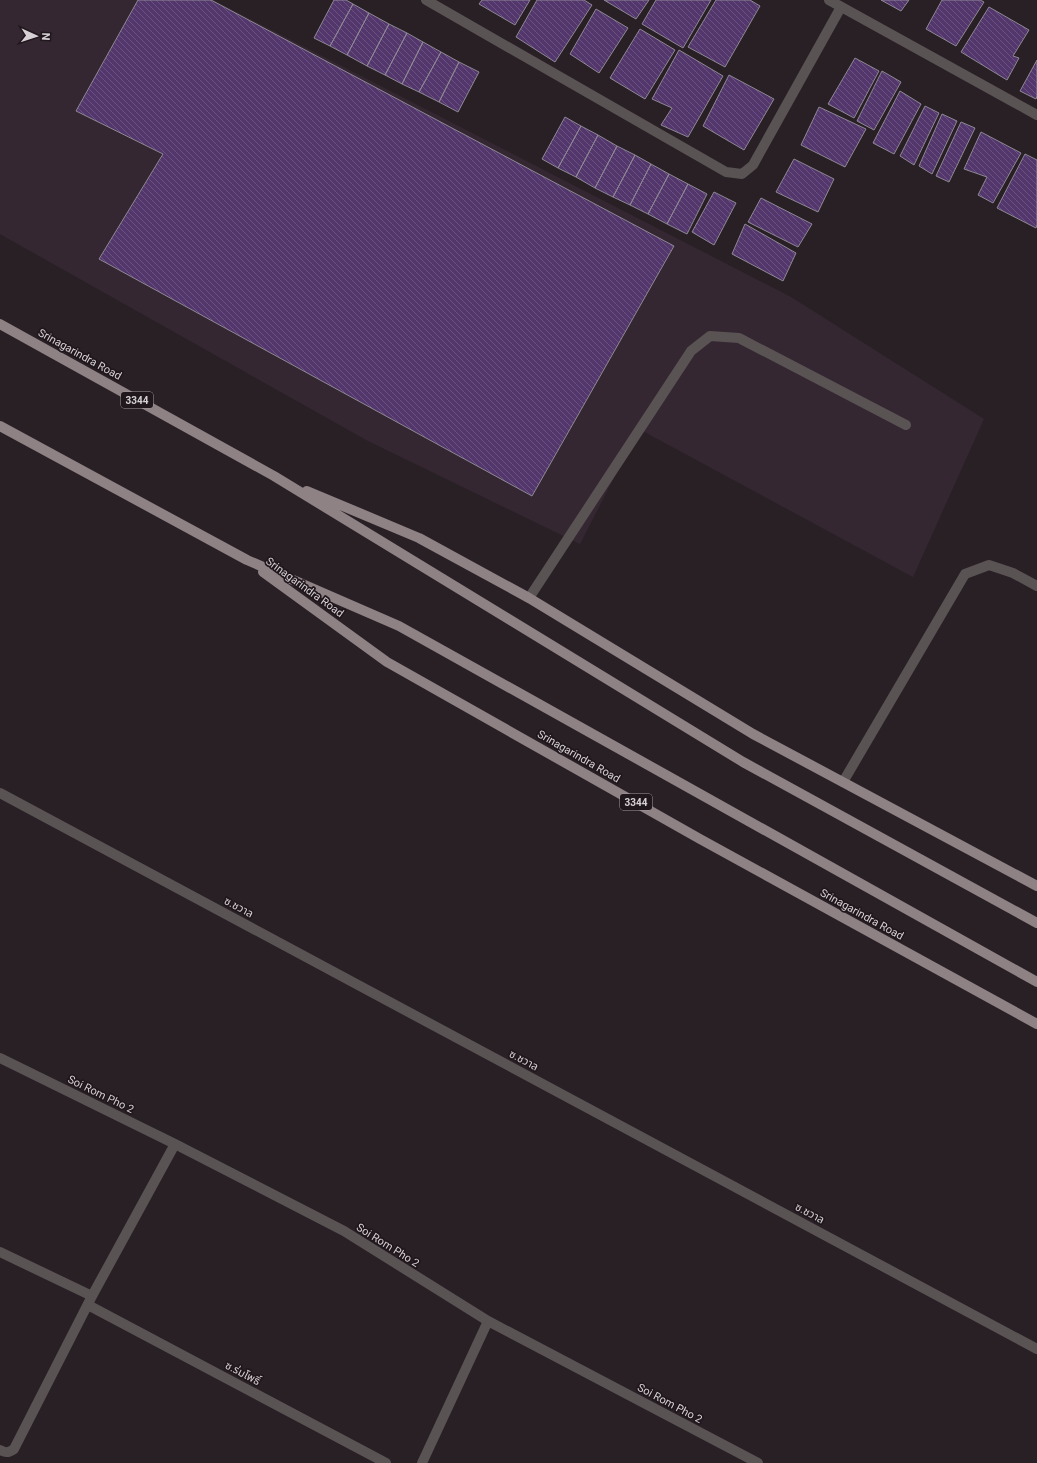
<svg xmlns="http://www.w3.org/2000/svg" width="1037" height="1463" font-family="Roboto,'Noto Sans Thai',sans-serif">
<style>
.built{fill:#352731}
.building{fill:url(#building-back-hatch);stroke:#8d8893}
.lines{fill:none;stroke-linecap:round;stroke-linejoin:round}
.lane{stroke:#595354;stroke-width:10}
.street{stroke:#595354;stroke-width:10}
.primary{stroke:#8f8284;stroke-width:10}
.labels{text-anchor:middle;stroke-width:3.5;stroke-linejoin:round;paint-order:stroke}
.shield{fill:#20171d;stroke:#9f989d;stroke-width:1}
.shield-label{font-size:10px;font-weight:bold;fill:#d6d0d4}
.street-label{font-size:11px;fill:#d6d0d4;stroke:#20171d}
</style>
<defs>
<pattern id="building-back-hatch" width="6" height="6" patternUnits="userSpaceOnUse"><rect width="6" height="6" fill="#52366c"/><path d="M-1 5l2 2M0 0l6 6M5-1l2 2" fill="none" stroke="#6a5280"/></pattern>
</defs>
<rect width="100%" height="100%" fill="#292026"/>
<path class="built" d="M0 0H213L791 297 984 419 913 577 639 429 580 544 368 441 0 234Z"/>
<path class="building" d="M138 0H211L674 246 532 496 99 259 163 154 76 111Z
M334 0H346L353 4 330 46 314 38Z
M482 0H530L515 25 479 4Z
M537 0H584L592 5 555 62 516 37Z
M604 0H649L636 19Z
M656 0H711L683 48 642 24Z
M716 0H750L760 6 725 67 688 47Z
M881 0H909L901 11Z
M942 0H980L984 2 956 46 926 29Z
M353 4 369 13 347 55 330 46Z
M989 7 1029 30 1013 56 1019 58 1007 80 961 52Z
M596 9 628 28 599 73 570 54Z
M369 13 389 24 367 66 347 55Z
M389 24 407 33 385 75 367 66Z
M640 29 675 50 645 99 610 78Z
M407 33 423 42 402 84 385 75Z
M423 42 441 52 419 92 402 84Z
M679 50 723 76 688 137 661 125 672 108 652 99Z
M441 52 459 62 439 102 419 92Z
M855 58 879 71 854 118 828 104Z
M1037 60V96L1036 99 1020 91Z
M459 62 479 72 458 112 439 102Z
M882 71 901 82 874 130 857 121Z
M729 75 774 99 744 150 703 126Z
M900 91 921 104 894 154 873 143Z
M925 106 939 113 914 165 900 156Z
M819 107 866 129 845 167 801 145Z
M942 114 957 121 932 174 919 166Z
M565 117 581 126 558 168 542 159Z
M961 122 975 128 949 182 936 176Z
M581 126 598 135 576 177 558 168Z
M981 132 1021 153 993 203 978 195 987 177 964 169Z
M598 135 617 146 595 188 576 177Z
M617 146 635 155 613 197 595 188Z
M1025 154 1037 160V225L1036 228 997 208Z
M635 155 651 164 630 205 613 197Z
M794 159 834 179 818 212 776 192Z
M651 164 669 174 648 214 630 205Z
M669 174 688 184 667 224 648 214Z
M688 184 707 194 687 234 667 224Z
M714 192 736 203 714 245 692 232Z
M761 198 812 224 798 247 748 222Z
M745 224 796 253 783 281 732 254Z"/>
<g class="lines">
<path class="lane" d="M529 598 691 351 710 336 739 338 906 425"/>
<path class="street" d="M426 0 726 172 742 174 753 165 841 7
M829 0 1037 115
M843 782 965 574 989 565 1013 573 1037 586
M0 793 1037 1349
M0 1058 175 1144 344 1231 488 1321 758 1463
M0 1252 92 1296
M88 1305 386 1463
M0 1450C5 1453 9 1453 14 1449L92 1296 175 1144
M422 1463 488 1321"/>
<path class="primary" d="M0 324 274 476 743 762 1037 923
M0 426 247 560 399 626 1037 982
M307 491 419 538 529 598 753 734 1037 886
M263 572 387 662 700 839 1037 1024"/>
</g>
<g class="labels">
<g class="shield">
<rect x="121" y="392" width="32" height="16" rx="3"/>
<rect x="620" y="794" width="32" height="16" rx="3"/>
</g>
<g class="shield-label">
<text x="137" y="404">3344</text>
<text x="636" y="806">3344</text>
</g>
<g class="street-label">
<text transform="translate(80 354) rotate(29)" y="4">Srinagarindra Road</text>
<text transform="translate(305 587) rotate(36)" y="4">Srinagarindra Road</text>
<text transform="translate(579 756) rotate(30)" y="4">Srinagarindra Road</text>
<text transform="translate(239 907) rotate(28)" y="4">ซ.ชวาล</text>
<text transform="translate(862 914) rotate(29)" y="4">Srinagarindra Road</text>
<text transform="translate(524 1060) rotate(28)" y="4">ซ.ชวาล</text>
<text transform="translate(101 1094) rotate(26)" y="4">Soi Rom Pho 2</text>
<text transform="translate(810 1213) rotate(28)" y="4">ซ.ชวาล</text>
<text transform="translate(388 1245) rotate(32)" y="4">Soi Rom Pho 2</text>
<text transform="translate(243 1373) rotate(28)" y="4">ซ.ร่มโพธิ์</text>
<text transform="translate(670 1403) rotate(28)" y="4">Soi Rom Pho 2</text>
</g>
</g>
<g transform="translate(36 36) rotate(93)" stroke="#20171d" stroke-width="3" paint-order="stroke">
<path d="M0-3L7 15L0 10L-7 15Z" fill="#d6d0d4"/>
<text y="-6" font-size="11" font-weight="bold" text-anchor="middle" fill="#d6d0d4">N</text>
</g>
</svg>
